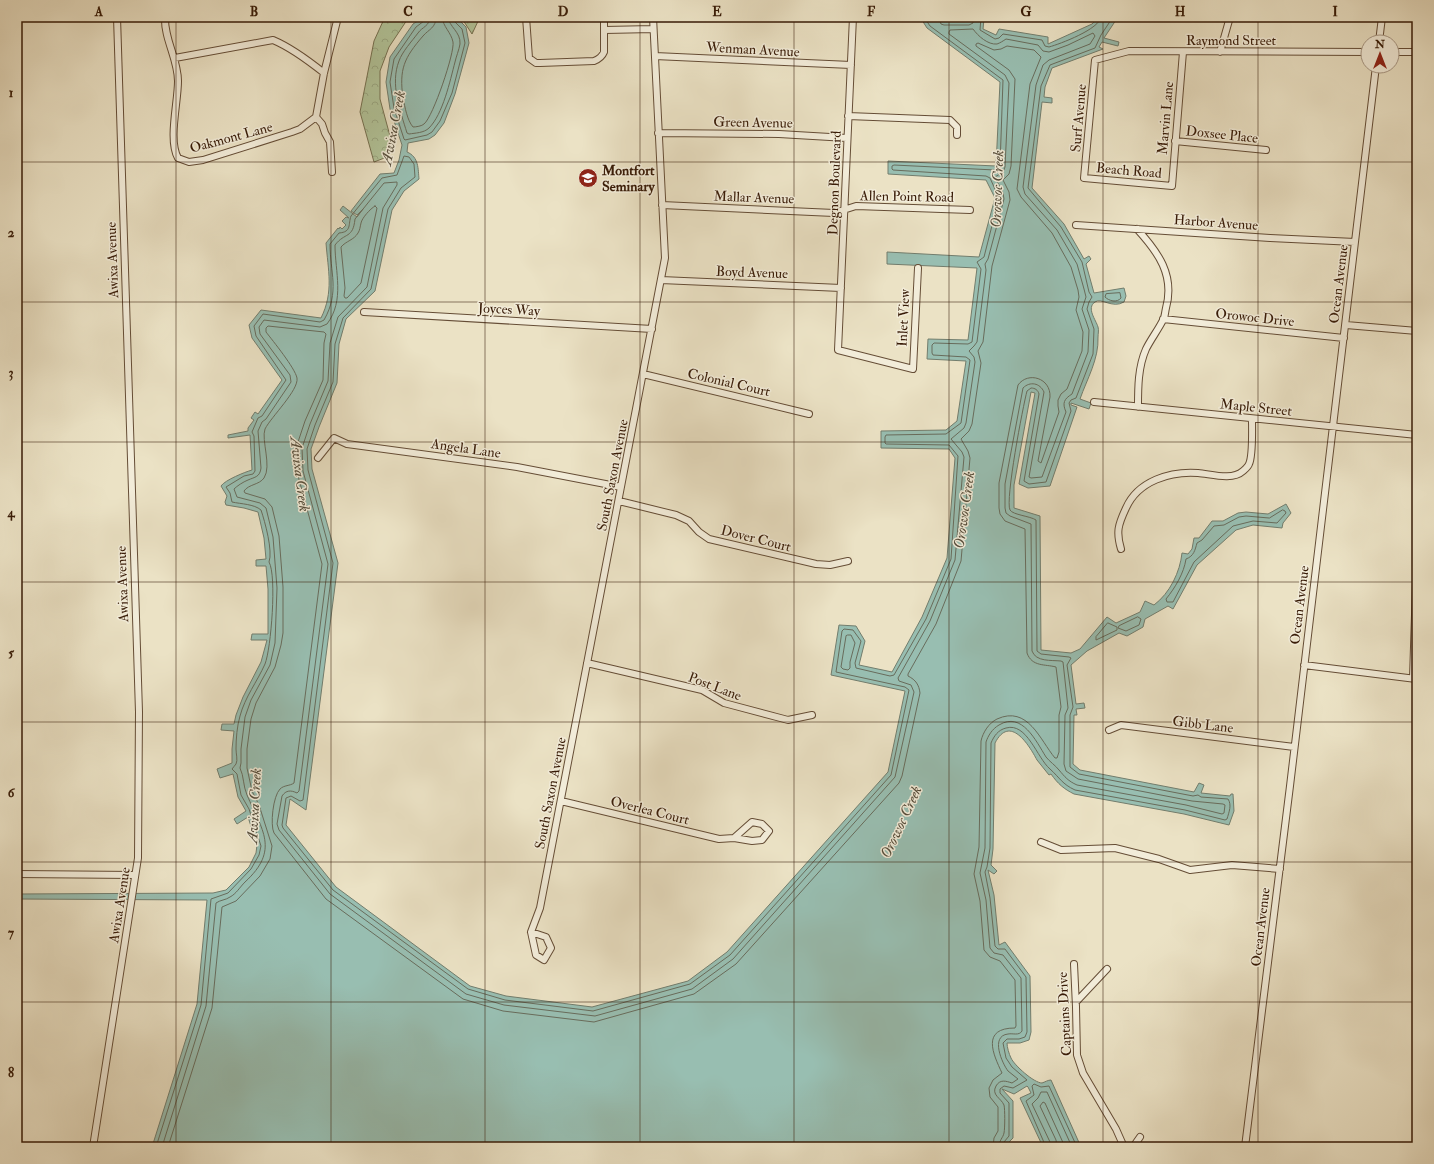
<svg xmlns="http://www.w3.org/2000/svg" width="1434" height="1164" font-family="'IM FELL Double Pica',serif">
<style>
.forest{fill:url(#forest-crowns);stroke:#757050}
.water{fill:#98beb1;stroke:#727d6d}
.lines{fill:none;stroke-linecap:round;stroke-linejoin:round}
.shore{stroke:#686c5c;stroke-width:1}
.minor-casing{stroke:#654d36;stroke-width:8}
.minor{stroke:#f2ecd9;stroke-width:6}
.grid{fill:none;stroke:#381b07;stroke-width:1;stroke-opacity:0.55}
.labels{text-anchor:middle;stroke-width:3;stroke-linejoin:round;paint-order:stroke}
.street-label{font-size:14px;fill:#381b07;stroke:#f2ecd9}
.poi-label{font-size:14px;font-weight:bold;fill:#381b07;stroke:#f2ecd9;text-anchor:start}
.water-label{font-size:15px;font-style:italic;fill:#554c3a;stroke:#f2ecd9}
.neatline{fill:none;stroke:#381b07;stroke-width:1.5}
.grid-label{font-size:13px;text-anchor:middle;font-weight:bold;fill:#381b07}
</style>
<defs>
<pattern id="forest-crowns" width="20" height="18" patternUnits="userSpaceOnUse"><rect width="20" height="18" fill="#b2c499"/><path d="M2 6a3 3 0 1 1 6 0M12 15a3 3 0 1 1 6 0" fill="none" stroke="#9aa882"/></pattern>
</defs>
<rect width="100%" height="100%" fill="#ebe2c5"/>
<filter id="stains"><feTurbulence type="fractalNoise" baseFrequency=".005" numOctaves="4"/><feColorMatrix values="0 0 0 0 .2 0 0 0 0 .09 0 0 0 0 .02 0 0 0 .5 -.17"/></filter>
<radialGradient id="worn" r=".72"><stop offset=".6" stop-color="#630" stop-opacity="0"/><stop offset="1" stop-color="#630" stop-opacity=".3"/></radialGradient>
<path class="forest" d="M387 17H409L389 47 380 71V99L390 136 391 148 387 157 374 162 360 112 374 41 384 19Z
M461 17H480L472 34Z"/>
<path class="water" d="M424 17H456L466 27 469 43 455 94 444 123 435 135 429 139 408 143 407 152C419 157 418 169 419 179L404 191 392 210 375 291 346 319 339 344 337 383 319 427 311 449 312 469 338 563 306 810 290 799 286 825 336 887 470 986 506 996 592 1007 688 981 727 952 888 772 905 691 831 675 839 625 856 626 865 641 859 665 892 672 922 617 947 558 955 458 949 449 881 448V431L946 430 957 421 966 361 927 359 928 339 968 340 977 268 887 264V252L979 257 995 198 986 180 888 174V161L996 166 1000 82 927 28 920 17H941L944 21H969L970 17H990V20L984 19 983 29 996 35 999 29 1048 37V44L1092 24 1099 17H1118L1104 38 1119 42 1118 46 1102 42 1099 47 1103 49 1052 68 1045 87 1044 97 1052 98V103L1042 102 1032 188 1064 224 1084 259 1089 256 1091 259 1086 264 1094 293 1124 288 1126 296 1124 302C1112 309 1101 297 1095 302 1086 308 1096 320 1098 327 1099 330 1098 334 1098 337 1099 359 1087 379 1080 399L1091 403 1089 409 1071 403V405L1077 407 1050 486 1028 488 1019 484 1035 393 1031 392 1014 485V508L1040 516 1041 650 1071 653 1080 649 1107 617 1116 623 1140 612 1145 601 1154 605C1170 593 1180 572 1182 553L1188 554 1192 549 1194 538H1199L1212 521H1223L1238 513 1246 512 1268 514 1286 504 1291 513 1283 523 1282 528 1253 525 1236 530 1197 565 1173 609 1168 606 1145 619 1143 627 1127 636 1119 633 1087 651 1071 665 1076 704 1084 703 1085 708 1076 709 1077 715H1074L1073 764 1080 770 1194 792 1199 783 1204 785 1201 793 1230 796 1231 794H1233L1234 811 1229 825 1184 814 1074 794C1064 789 1058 784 1051 774L1049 775C1045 770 1041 765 1037 760 1029 745 1010 714 995 743L993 849 991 865 997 871 994 874 988 870 994 895 999 945 1005 942 1030 976 1031 1032 1029 1040 1020 1043H1007C1007 1047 1009 1054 1011 1058 1014 1065 1034 1083 1042 1083 1045 1082 1048 1080 1051 1080L1081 1147H1043L1020 1098 1031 1093 1028 1087 1027 1086 1014 1094 1002 1089 1013 1101V1138L1008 1143V1147H152L197 1004 207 900 17 899V894L213 893 226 890 249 867 256 853 257 845 248 817 237 824 234 819 246 811 238 797 233 774 220 778 217 769 232 763V749L234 731 221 730 222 724H234L236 715 243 697 261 662 267 640H251L252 634H268V589L266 566H256V560L266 559 264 538 258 512 244 508 226 505 225 502 227 496 221 486C225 480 245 472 252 470L250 435 228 438V435L248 431V428L254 420 251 418 255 412 258 414 282 380 252 338 249 325 261 310 321 318C334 292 328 270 326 243L338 228 339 229 340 227 342 229 346 225 342 221 346 217 349 218 340 210 343 206 357 217 363 209 357 215 351 211 380 174 394 173 399 160 402 145 390 109 386 82 390 57 413 24Z"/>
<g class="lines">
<path class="shore" d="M425 17 424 21 416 27 394 59 390 82 394 108 404 139 405 140 427 135 432 132 440 121 452 93 465 43 462 29 454 21 453 17
M430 17C430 26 422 27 418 33 412 41 402 52 399 61 390 84 400 110 407 133L409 134C415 133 424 133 429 128 443 114 450 81 455 62 456 57 459 50 460 44 461 32 449 27 448 17
M436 17C436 28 429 29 423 36 404 58 399 69 403 98 405 107 407 120 413 127 416 127 422 126 424 124 433 117 455 52 453 42 451 32 443 27 442 17
M938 17 941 24 944 25H969L973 23V17
M981 17 980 30 995 39 999 38 1003 34 1042 40 1045 46 1049 47C1060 44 1100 29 1101 17
M375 206 377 208 361 283 347 298H345L344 296 345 288 341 247C346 241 354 240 358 233 360 230 360 227 361 223 362 218 370 209 375 206Z
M1120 293 1121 298C1117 303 1109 301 1105 297L1106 294Z
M1283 510 1285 511 1286 513 1277 523 1253 521 1233 526 1194 562 1173 602H1167L1166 599C1175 588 1184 573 1186 559 1194 556 1195 550 1197 543L1202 540 1214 526 1224 525 1239 517 1246 516 1269 518Z
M1138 617 1141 619 1139 625 1126 631 1118 628 1119 626Z
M1108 623 1117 627V630L1096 640V637Z
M848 635H851L855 643 850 662V668L848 670 843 669 841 667 846 636Z
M156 1147 201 1005 211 899 228 893 251 869 259 855 261 846 249 809 241 795 237 774 232 769C233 767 235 766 236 764 238 760 236 754 236 749 236 739 237 726 240 716 245 697 257 682 265 664 271 649 277 576 269 562 273 551 265 522 261 510 254 504 241 504 232 502L230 493 226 487 244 476 253 474 255 471 254 436 252 432 258 418 262 416 286 380 256 336 254 326 263 314 320 322 324 320C340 292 330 272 330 244L339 233C352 232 348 224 351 216L382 178 397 175 404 156 409 157 414 164 415 177 401 188 388 209 371 289 343 318 335 344 333 382 315 425 307 449 308 470 333 563 303 800 300 801 291 796 286 798 282 825 283 828 333 890 468 989 505 1000 593 1011 690 984 730 955 891 775 909 690 905 687 836 672 842 631 844 629 853 630 861 641 855 663 856 668 890 676 894 675 926 619 951 559 958 456 949 445 886 444 885 443V437L886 435 946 434 961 423 970 360 966 357 933 355 932 353V345L934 343 968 344 972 342 981 269 977 262 984 257 999 198 990 178 986 176 893 170 892 169V166L894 165 995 170 999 169 1000 166 1003 80 930 26 924 17
M162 1147 206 1006 216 903C220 900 226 900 230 897 236 894 240 887 245 882 280 850 262 830 247 795 243 786 244 776 240 768L241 763V749L245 717 251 700 270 665 275 643 277 588 273 537 266 508 260 503 237 497 234 489C237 486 243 482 248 480 255 477 260 477 261 468L258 431 262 422 266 419 291 382 290 375 260 334 259 327 264 320 320 327 327 324C345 300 335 272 335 245 345 232 353 239 355 219L384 183 397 182V185L383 208 367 287 338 317 330 343 328 381 310 424 302 448 303 471 328 564 299 791 297 793C291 790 286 790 282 796L277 824 279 830 330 894 466 994 504 1005 595 1016 692 989 733 959 895 777 914 692 911 685 899 681 898 678 930 621 955 560 964 457 962 452 951 439 964 428 966 423 975 362 974 357 969 351 974 346 977 342 986 270 985 264 988 259 1004 199 1003 193 995 177 1003 172 1005 167 1009 83 1005 75 949 34V32L950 30 973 29C978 36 988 45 997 44 1000 43 1003 41 1006 39L1038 45 1043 51 1049 52 1068 45 1093 33 1095 36 1090 44 1049 60 1043 65 1036 85 1023 187 1025 194 1057 230 1077 264 1084 289 1086 297 1082 309 1089 330 1088 352 1072 394C1064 399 1062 403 1066 412L1042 477 1031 478 1029 477 1044 392C1040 383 1030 381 1023 388L1005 484V508L1006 513 1010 516 1031 524 1032 651C1036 662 1051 660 1061 661L1063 662 1068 708 1065 715 1064 764 1066 771 1078 779 1192 801 1223 804 1225 805 1224 813 1222 814 1186 805 1077 785C1068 781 1065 777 1059 770 1055 765 1050 762 1046 757 1036 741 1022 711 999 725 992 729 988 736 986 742L985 848 980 873 986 900 990 948 994 953 1003 955 1021 978 1022 1031C1019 1036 1013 1033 1008 1034 990 1036 1002 1063 1008 1071 1011 1074 1015 1076 1018 1079L1012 1083C1006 1081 1000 1079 996 1086 991 1095 1001 1098 1004 1105 1005 1109 1005 1128 1004 1133 1003 1138 999 1140 999 1147
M168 1147 212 1008 222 907 236 901 260 876 270 859 272 846 259 805 252 791 247 768V749L251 719 256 703 275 667 281 645 283 633V587L279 536 272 507 265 499 245 493 244 491C249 484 259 485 264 478 272 466 261 440 265 429 271 417 299 390 297 378 295 368 273 341 266 332V328L268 326 324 332 326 334 324 343 323 380 305 421 296 448 297 472 322 564 294 783C290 786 284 785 280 789 273 796 270 825 274 833L326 899 463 999 503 1011 594 1022 694 994 736 964 899 783 902 776 920 693C919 685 916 680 908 676V674L936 624 961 561 970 458 968 451 961 439 969 431 972 424 981 363 978 351 983 342 992 266 1010 200 1009 192 1003 180 1009 174 1011 166 1015 79 1009 70 976 46V44L978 43 994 50 1001 49 1007 46 1034 50 1041 57 1030 84 1017 189 1021 197 1052 233 1071 267 1078 290 1079 297 1076 310 1083 332 1082 351 1067 389 1061 394 1058 400V406L1059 412 1041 463 1038 461 1050 397C1051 378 1028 371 1018 385L999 483V508L1000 514 1005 521 1025 529 1027 653C1032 667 1045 664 1056 667L1061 707 1059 715V752L1057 758H1055C1040 740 1028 705 997 719 989 723 983 732 981 741L979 847 974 874 980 901 984 950 990 957 1000 961 1015 980 1016 1026 1015 1028C981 1028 993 1054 1002 1073L993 1080 989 1088 990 1097 998 1107V1131L994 1138 993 1147
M1004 1147V1142L1009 1136V1103L1000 1093V1089L1004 1086 1013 1088 1027 1080 1012 1067 1006 1058 1003 1043 1007 1039H1019L1025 1037 1027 1032 1026 977 1005 949H998L995 946 990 898 985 872 987 867 990 848 991 743C994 736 998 730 1006 728 1027 722 1037 758 1050 769 1060 778 1062 784 1075 790L1185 810 1225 820 1227 819C1229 812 1232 805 1228 799L1201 797 1198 795 1193 796 1079 774 1070 767V715L1073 707 1067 665 1071 658 1069 657 1041 654 1037 651 1036 520C1030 516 1013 515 1010 510 1005 500 1023 406 1027 391L1031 388C1035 388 1038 390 1039 394L1024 481 1029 484 1046 482 1071 411 1069 403 1071 400 1076 398 1093 354 1094 329 1087 309 1089 302 1092 297 1089 292 1082 262 1061 227 1028 188 1041 86 1050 65 1095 48 1101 35 1113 17
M1046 1147 1026 1101 1034 1095 1032 1086 1034 1084 1041 1087 1049 1086 1077 1147
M1051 1147 1050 1142 1032 1104 1038 1098 1041 1092H1047L1072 1147
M1057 1147 1056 1140 1040 1106 1043 1102 1045 1103 1065 1147"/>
<defs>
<path id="minor" d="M165 17C164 39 178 59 178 81 178 103 168 140 178 158L189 162 203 160 292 132 300 129 316 117
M526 17 529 58 536 63H540L594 61C599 59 602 57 604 52V17
M853 17 838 350 913 369 918 268
M605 30 653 29
M1379 42 1382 17
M1183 52 1172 186 1084 178 1095 60 1129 51 1368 52
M1220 52 1230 17
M1392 52H1417
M655 56 851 65
M175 58 273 40C292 48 309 61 324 73
M848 116 950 120 957 127V135
M316 117 324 73 338 17
M316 117 322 124 325 133 330 142 332 172
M658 133 779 134 847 138
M1175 141 1266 150
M662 205 834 213 856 206 970 210
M1076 225 1270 238 1355 242
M1137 229C1158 252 1175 275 1166 308 1165 312 1165 317 1163 320 1158 330 1151 339 1146 349 1138 367 1138 388 1138 407
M661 280 841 288
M364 312 652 329
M1163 319 1344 338
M1346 325 1417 331
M643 374 809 414
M1094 402 1417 435
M318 458 334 438 347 444 517 467 621 487
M619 501 676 515 689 521 699 532 709 539 816 564 830 565 848 561
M1121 549C1116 532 1118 525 1126 508 1138 481 1170 471 1198 473 1211 474 1232 481 1243 471 1244 470 1248 467 1249 464 1253 456 1252 429 1252 419
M587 663 702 690 724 703 788 720 812 715
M1304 665 1416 679
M1413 678 1417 552
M1109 730 1121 725 1294 747
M561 801 719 839 734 838 752 841 762 840 769 831 762 824 752 822 734 838
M1041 842 1061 850 1115 848 1159 859 1190 870 1232 865 1280 869
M17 874 135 875
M531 932 546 937 551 948 544 960 536 955 531 932 540 908 665 258 653 17
M1074 964 1076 1007 1077 1055 1083 1073 1116 1129 1124 1147
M1076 1002 1107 969
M93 1147 138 858 139 712 117 17
M1133 1147 1140 1137
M1245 1147 1290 786 1376 66"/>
</defs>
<use href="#minor" class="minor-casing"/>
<use href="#minor" class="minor"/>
</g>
<path class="grid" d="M176 17V1147M331 17V1147M485 17V1147M640 17V1147M794 17V1147M949 17V1147M1103 17V1147M1258 17V1147M17 162H1417M17 302H1417M17 442H1417M17 582H1417M17 722H1417M17 862H1417M17 1002H1417"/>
<defs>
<symbol id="school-disc" viewBox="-11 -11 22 22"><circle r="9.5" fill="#8f2418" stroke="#f2ecd9"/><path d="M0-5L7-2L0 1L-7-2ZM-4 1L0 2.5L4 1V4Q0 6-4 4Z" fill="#fff"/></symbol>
</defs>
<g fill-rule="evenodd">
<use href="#school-disc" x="577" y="167" width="22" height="22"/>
</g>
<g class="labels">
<g class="street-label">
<text x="1231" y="45">Raymond Street</text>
<text transform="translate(753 49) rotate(3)" y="5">Wenman Avenue</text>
<text transform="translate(1078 118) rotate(-85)" y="5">Surf Avenue</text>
<text transform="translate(1165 118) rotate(-85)" y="5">Marvin Lane</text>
<text transform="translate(753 122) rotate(1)" y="5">Green Avenue</text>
<text transform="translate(1222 134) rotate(6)" y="5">Doxsee Place</text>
<text transform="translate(231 137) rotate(-15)" y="5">Oakmont Lane</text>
<text transform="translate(1129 170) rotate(5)" y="5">Beach Road</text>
<text transform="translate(834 183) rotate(-88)" y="5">Degnon Boulevard</text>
<text transform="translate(907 196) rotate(1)" y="5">Allen Point Road</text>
<text transform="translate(754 197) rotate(2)" y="5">Mallar Avenue</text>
<text transform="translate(1216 222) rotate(4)" y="5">Harbor Avenue</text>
<text transform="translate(112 260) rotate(-92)" y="5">Awixa Avenue</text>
<text transform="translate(752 272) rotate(2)" y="5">Boyd Avenue</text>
<text transform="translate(1338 284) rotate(-83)" y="5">Ocean Avenue</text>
<text transform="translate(509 309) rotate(3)" y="5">Joyces Way</text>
<text transform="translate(1255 317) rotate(6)" y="5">Orowoc Drive</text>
<text transform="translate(903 318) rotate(-87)" y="5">Inlet View</text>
<text transform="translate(729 382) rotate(13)" y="5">Colonial Court</text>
<text transform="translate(1256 407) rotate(6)" y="5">Maple Street</text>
<text transform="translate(466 448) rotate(8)" y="5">Angela Lane</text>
<text transform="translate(612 475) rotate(-79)" y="5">South Saxon Avenue</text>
<text transform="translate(756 538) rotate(14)" y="5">Dover Court</text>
<text transform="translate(122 584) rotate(-92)" y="5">Awixa Avenue</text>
<text transform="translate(1299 605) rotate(-83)" y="5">Ocean Avenue</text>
<text transform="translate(715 686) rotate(21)" y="5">Post Lane</text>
<text transform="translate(1203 724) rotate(7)" y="5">Gibb Lane</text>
<text transform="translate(550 793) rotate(-79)" y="5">South Saxon Avenue</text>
<text transform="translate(650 810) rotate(14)" y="5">Overlea Court</text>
<text transform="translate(119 905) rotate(-81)" y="5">Awixa Avenue</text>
<text transform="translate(1260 927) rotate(-83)" y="5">Ocean Avenue</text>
<text transform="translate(1064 1014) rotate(-93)" y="5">Captains Drive</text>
</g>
<g class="poi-label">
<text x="602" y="175">Montfort<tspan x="602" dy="16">Seminary</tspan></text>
</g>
<g class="water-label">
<text transform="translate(393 128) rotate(-79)" y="5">Awixa Creek</text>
<text transform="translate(997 189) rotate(-88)" y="5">Orowoc Creek</text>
<text transform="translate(300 474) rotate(83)" y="5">Awixa Creek</text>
<text transform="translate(964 510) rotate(-82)" y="5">Orowoc Creek</text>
<text transform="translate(254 806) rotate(-87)" y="5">Awixa Creek</text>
<text transform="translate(901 822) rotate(-65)" y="5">Orowoc Creek</text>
</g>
</g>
<rect width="1434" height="1164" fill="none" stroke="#ebe2c5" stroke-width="44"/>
<g transform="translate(1380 54)"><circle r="19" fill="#f2ecd9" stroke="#a89885"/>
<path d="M0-3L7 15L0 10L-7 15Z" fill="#8f2418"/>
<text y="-6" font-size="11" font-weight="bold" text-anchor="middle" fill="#381b07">N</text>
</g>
<rect x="22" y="22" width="1390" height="1120" class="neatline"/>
<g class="grid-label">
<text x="99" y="16">A</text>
<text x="254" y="16">B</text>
<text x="408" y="16">C</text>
<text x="563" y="16">D</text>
<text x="717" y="16">E</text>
<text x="871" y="16">F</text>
<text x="1026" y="16">G</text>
<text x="1180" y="16">H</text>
<text x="1335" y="16">I</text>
<text x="11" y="97">1</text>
<text x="11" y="237">2</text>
<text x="11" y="377">3</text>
<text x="11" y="517">4</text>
<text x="11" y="657">5</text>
<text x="11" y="797">6</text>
<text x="11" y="937">7</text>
<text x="11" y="1077">8</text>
</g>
<rect width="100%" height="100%" filter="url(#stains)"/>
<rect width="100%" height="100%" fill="url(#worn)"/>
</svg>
